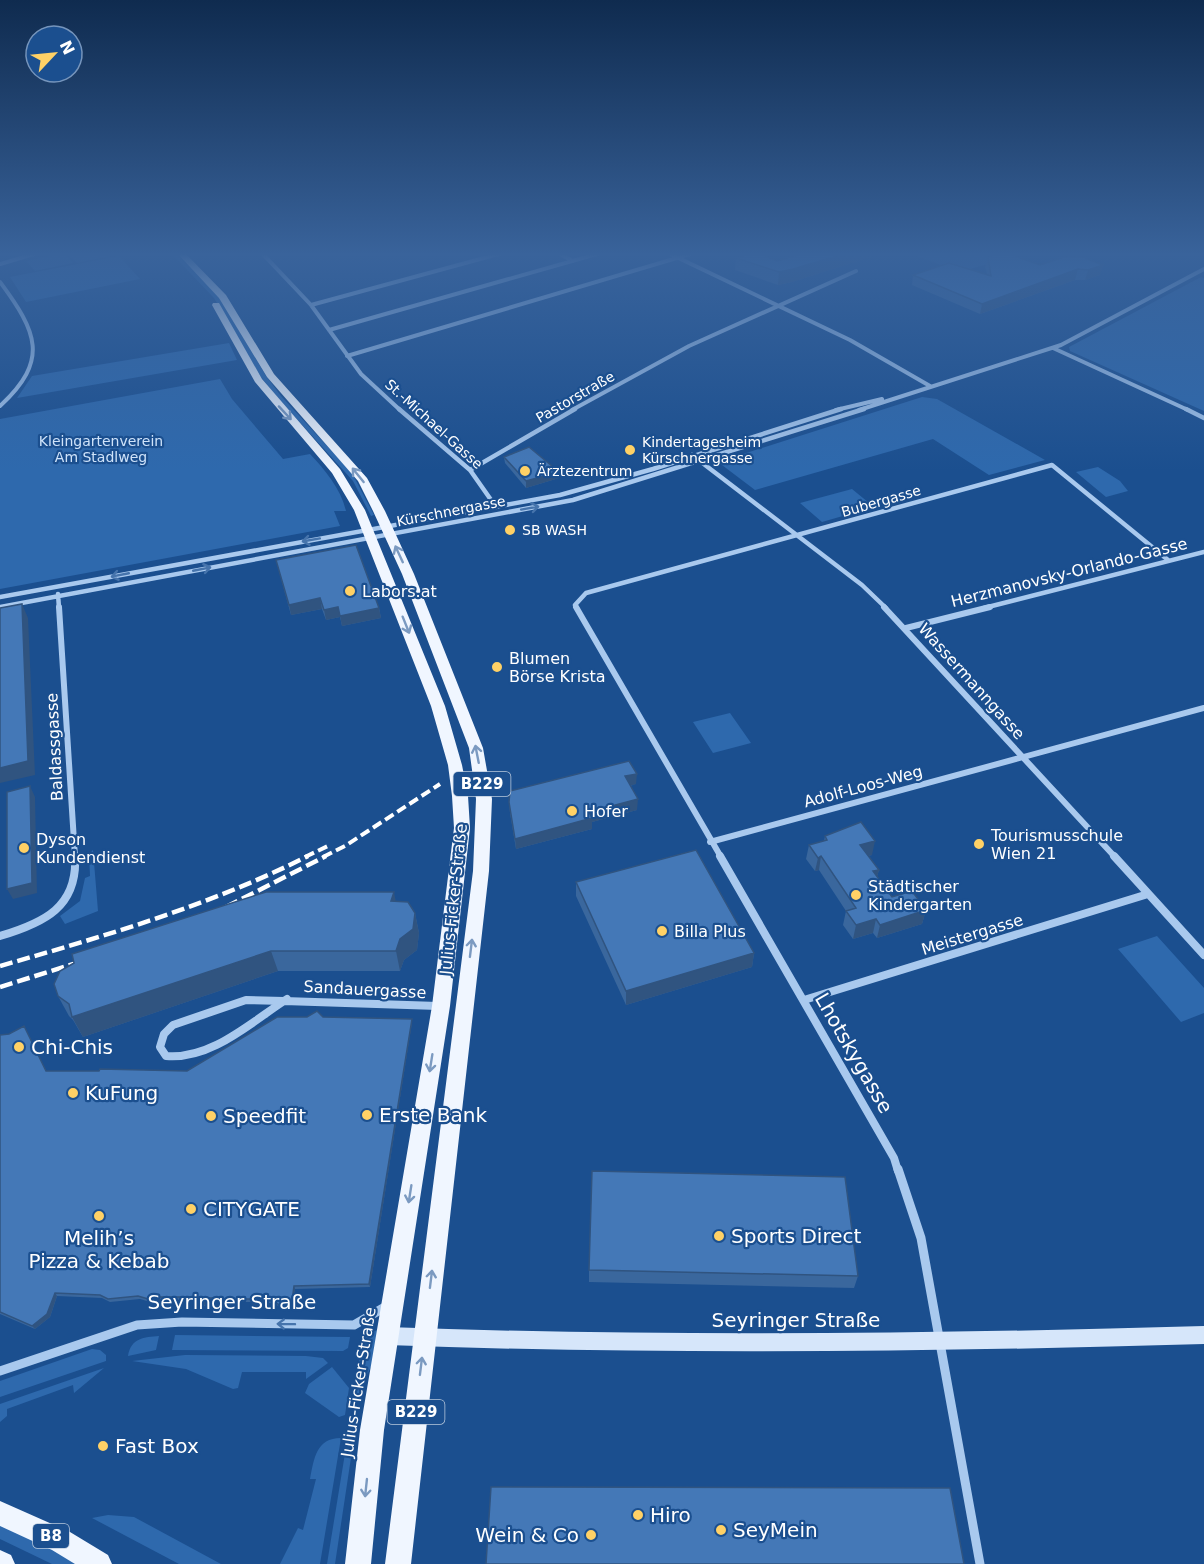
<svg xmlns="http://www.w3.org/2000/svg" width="1204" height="1564" font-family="'DejaVu Sans',sans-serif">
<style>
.green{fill:#2e69ad}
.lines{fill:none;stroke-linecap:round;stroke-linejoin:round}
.street-far4{stroke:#a9c9ee;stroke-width:4}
.street-far3{stroke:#a9c9ee;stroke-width:4.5}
.street-far2{stroke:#a9c9ee;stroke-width:6}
.street-far1{stroke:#a9c9ee;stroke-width:8}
.street{stroke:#a9c9ee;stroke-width:9}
.secondary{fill:#d6e6fa;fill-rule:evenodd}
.primary{fill:#f0f6ff;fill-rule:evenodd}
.rail-far1{stroke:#fff;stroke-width:4;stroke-dasharray:10 4.5;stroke-linecap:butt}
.rail{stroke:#fff;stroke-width:4.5;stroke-dasharray:13 5;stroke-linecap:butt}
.wall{fill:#3a679d}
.shaded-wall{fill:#305480}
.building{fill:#4478b7;stroke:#305480;stroke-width:1.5}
.oneway{stroke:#7b9ac1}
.oneway2{stroke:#4674ac}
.poi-dot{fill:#ffd166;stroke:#1b4f8f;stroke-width:2}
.labels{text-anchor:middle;stroke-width:4.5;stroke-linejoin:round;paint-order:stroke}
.far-street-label{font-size:14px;fill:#fff;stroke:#1b4f8f}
.far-park-label{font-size:14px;fill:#cfe3fa;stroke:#1b4f8f}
.far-poi-label{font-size:14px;fill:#fff;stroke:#1b4f8f;text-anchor:start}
.shield{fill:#1b4f8f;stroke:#bbcadd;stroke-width:1.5}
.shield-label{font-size:15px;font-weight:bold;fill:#fff}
.street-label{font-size:16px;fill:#fff;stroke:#1b4f8f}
.poi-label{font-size:16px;fill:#fff;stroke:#1b4f8f;text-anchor:start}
.near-poi-label{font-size:20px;fill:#fff;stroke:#1b4f8f;text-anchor:start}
.near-street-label{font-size:20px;fill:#fff;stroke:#1b4f8f}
</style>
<rect width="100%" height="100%" fill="#1b4f8f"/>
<path class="green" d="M66 252H128L77 263Z
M170 252H175L219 297 266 376 281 396 352 473 374 515 371 516 353 481 276 396 261 377 214 298Z
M907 252H973L999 261 959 272Z
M64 253 73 263 35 271 26 261Z
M119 256 140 279 26 302 10 277Z
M1201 277 1204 278V411L1070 351 1069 347Z
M229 343 237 360 17 398 32 376Z
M220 379 232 399 283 459 310 454C325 470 341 489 346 511H334L340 526 0 589V419Z
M922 397 937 399 1045 460 989 475 933 439 755 490 718 462Z
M1098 467 1120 481 1128 491 1106 497 1076 472Z
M852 489 874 507 822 522 800 503Z
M730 713 751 743 713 753 693 722Z
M93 850 98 911 65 924 60 916 80 901 85 878 90 876 89 854Z
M1157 936 1204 988V1013L1181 1022 1118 949Z
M379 1329 374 1360 352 1408 363 1337Z
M175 1335 350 1337 348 1348 343 1351 172 1350Z
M159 1336 156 1350 128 1356C131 1338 144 1337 159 1336Z
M92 1349 100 1350 106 1355V1361L0 1397V1381Z
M185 1355 306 1356 323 1358 328 1363 306 1379V1372H242L238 1388 233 1389 186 1369 132 1361Z
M332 1367 349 1388 345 1415 339 1417 305 1393 309 1384Z
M104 1368 74 1393 73 1385 7 1409V1416L0 1422V1404Z
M341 1438 320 1564H280L298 1528 303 1530 316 1479H310C314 1459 316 1438 341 1438Z
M347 1441 352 1451 335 1564H327Z
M108 1515 134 1517 221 1564H179L92 1518Z
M0 1517 87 1564H52L0 1539Z"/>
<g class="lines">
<path class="street-far4" d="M261 252 311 305 361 374 400 410
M556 252 573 261
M666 252 850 340 930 386
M0 264 41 252
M0 282C37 332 50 360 0 406
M311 305 506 252
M329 330 604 252
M1053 348 1188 410
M347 356 697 252
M572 410 689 346 856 271
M836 410 882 399
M859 410 1061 345 1204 269"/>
<path class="street-far3" d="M399 409 470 470 496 507
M1186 409 1204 418
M692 455 862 585 886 608
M470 470 575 409
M58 594 59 608
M0 597 560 495 653 469 841 409
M0 607 573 500 864 409
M577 608 575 605 586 593 1052 465 1168 560
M984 608 1204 552"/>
<path class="street-far2" d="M59 607 75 857
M576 607 721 857
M884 607 1115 857
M906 628 990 607
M710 842 1204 708"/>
<path class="street-far1" d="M720 856 894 1158 898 1171
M1114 856 1204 955
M0 936C44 923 78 907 75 856
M246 1000 284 1001C249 1024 210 1060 166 1056L160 1047 164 1034 173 1025Z
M804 1000 1148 894
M284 1001 438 1006
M284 1001 287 999"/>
<path class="street" d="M898 1169 921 1238 980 1564
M0 1371 137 1325 182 1322 354 1325 385 1307"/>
<path class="secondary" d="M1204 1326V1344C932 1352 659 1355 387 1345L381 1342 378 1336 381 1330 387 1327C659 1337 932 1334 1204 1326Z"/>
<path class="primary" d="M176 252H184L226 295 274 374 367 478 385 511 414 574 483 748 492 799 489 871 411 1564H385L473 871 476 799 469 748 402 574 373 511 358 481 267 377 219 298Z
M213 303H219L262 379 340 469 365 510 445 706 462 765 468 796 470 828 450 1006 384 1430 371 1564H345L360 1430 432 1006 454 828 452 796 448 765 431 706 354 510 332 473 255 382 212 305Z
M0 1501 70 1532 108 1555 112 1564H75L52 1550 0 1526Z
M0 1550 11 1555 15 1564H0Z"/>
<path class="rail-far1" d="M305 857 330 845
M323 857 345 846 440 784"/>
<path class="rail" d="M226 907 326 856
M0 966C105 936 211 905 308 856
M0 987 83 961"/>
</g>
<path class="wall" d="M786 252H886L792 282 778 285 735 270 736 258 777 261 795 256Z
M1066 256 1100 275 1085 280H1075L980 314 912 285 913 275 987 274 985 267 988 257 1040 265Z
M504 457 559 472V478L526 488 505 463Z
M276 560 379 608 381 618 342 626 340 617 326 620 322 609 291 615Z
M636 784 630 786 637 810 592 822V829L516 849 510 813 509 802Z
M825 836 872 855 868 856 879 870 877 876 892 897 926 910 922 924 877 938 873 933 853 939 843 925 846 911 819 870 815 871 806 859 809 845 824 841Z
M576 882 754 953 752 967 626 1005 576 896Z
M396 901 415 913 419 933 417 950 404 960 400 971H278L83 1037 73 1020 69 1016 58 996Z
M323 1017 412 1019V1022L370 1287 295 1289 293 1303 281 1308 274 1303H266L256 1307 251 1302H240L228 1307 218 1301H209L205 1306 192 1300H161L157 1304 140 1299 110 1302 102 1298 57 1296 50 1317 35 1329 0 1314V1035L46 1071H187Z
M589 1270 858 1276 854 1288 589 1282Z"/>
<path class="shaded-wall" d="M850 252H886L792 282 778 285 779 272Z
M1103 265 1100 275 1085 280 1088 270Z
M1078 269 1075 280 980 314 982 304Z
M559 472V478L526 488V481Z
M320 598 322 609 291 615 289 605Z
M22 604 28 618 35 775 0 783V768Z
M338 607 340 617 326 620 324 610Z
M379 608 381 618 342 626 340 616Z
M637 774 636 784 625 787V776Z
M30 786 35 797 37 893 13 899 7 889Z
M638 799 637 810 592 822V829L516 849 515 839 589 812Z
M875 841 872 855 857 859 860 845Z
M821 856 819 870 815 871 818 858Z
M879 870 875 884 873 871Z
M394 892 398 913 391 901Z
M926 910 922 924 877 938 880 925Z
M415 913 419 933 417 950 404 960 400 971 396 951 400 939Z
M876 919 873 933 853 939 856 925Z
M271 951 278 971 83 1037 72 1017Z
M754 953 752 967 626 1005V991Z
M412 1019V1022L370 1287 369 1284Z
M294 1286 295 1289 293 1303 281 1308 279 1305Z
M55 1293 57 1296 50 1317 35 1329 32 1326Z
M159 1297 161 1300 157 1304 155 1301Z
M208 1298 209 1301 205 1306 203 1303Z
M239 1299 240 1302 228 1307 226 1304Z
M265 1300 266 1303 256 1307 255 1305Z"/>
<path class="building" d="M756 252 777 261 808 252H850L793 269 779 272 736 258Z
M1004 252 1040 265 1066 256 1083 257 1103 265 1088 270 1078 269 982 304 913 275 949 263 991 276 988 257Z
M529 447 559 472 526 481 504 457Z
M356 545 379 608 340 616 338 607 324 610 320 598 289 605 276 560Z
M22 604 28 761 0 768V608Z
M629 761 637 774 625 776 638 799 589 812 592 818 515 839 509 802 510 791Z
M30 786 32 883 7 889V792Z
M861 822 875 841 860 845 879 870 873 871 892 897 912 891 926 910 880 925 876 919 856 925 846 911 856 908 821 856 818 858 809 845 827 840 825 836Z
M696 850 754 953 626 991 576 882Z
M266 892H394L391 901 408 902 415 913 413 929 400 939 396 951H271L72 1017 69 1004 58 996 54 984 60 971 74 963 72 954Z
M317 1011 323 1017 412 1019 369 1284 294 1286 292 1301 279 1305 273 1300H265L255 1305 250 1299H239L226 1304 216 1298H208L203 1303 190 1297H159L155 1301 138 1296 108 1299 100 1295 55 1293 47 1314 32 1326 0 1312V1035L9 1034 24 1026 46 1071H99L100 1069 187 1071 277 1017H307Z
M592 1171 845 1177 858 1276 589 1270Z
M491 1487 950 1488 964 1564H486Z"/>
<defs><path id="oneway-shaft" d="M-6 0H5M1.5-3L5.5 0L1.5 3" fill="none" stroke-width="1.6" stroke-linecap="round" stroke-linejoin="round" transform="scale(1.5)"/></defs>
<g class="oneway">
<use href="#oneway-shaft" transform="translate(285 413) rotate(47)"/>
<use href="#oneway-shaft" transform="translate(358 475) rotate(-129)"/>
<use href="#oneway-shaft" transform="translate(399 554) rotate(-115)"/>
<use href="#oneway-shaft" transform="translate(406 625) rotate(68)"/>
<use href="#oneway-shaft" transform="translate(477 754) rotate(-101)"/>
<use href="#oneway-shaft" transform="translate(471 948) rotate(-83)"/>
<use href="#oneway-shaft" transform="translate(431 1063) rotate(99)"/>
<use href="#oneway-shaft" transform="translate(410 1194) rotate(99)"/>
<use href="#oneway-shaft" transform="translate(431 1279) rotate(-83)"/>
<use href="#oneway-shaft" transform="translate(421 1366) rotate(-83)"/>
<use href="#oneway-shaft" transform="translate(366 1488) rotate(96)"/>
</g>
<g class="oneway2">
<use href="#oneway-shaft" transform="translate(530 508) rotate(-10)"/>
<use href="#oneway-shaft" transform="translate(311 540) rotate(170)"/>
<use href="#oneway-shaft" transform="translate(202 569) rotate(-11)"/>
<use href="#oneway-shaft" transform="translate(120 575) rotate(169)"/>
<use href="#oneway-shaft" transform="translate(286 1324) rotate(-179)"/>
</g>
<linearGradient id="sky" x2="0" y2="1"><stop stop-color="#0f2b4f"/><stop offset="0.54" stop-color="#39639b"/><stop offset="1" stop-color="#39639b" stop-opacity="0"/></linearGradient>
<rect width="1204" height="471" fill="url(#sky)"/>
<g class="poi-dot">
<circle cx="630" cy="450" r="6"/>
<circle cx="525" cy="471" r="6"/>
<circle cx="510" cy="530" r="6"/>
<circle cx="350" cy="591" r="6"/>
<circle cx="497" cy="667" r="6"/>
<circle cx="572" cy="811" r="6"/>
<circle cx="979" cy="844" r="6"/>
<circle cx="24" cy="848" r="6"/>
<circle cx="856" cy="895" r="6"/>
<circle cx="662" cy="931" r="6"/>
<circle cx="19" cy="1047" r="6"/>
<circle cx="73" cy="1093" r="6"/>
<circle cx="367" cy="1115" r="6"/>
<circle cx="211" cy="1116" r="6"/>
<circle cx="191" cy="1209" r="6"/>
<circle cx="99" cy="1216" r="6"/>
<circle cx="719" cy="1236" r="6"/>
<circle cx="103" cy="1446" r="6"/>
<circle cx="638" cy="1515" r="6"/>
<circle cx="721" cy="1530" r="6"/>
<circle cx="591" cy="1535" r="6"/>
</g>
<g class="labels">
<g class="far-street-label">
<text transform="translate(575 397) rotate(-30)" y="5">Pastorstraße</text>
<text transform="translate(434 424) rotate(42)" y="5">St.-Michael-Gasse</text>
<text transform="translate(881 501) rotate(-16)" y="5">Bubergasse</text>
<text transform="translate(451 511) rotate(-11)" y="5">Kürschnergasse</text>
</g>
<g class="far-park-label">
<text x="101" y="446">Kleingartenverein<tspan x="101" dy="16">Am Stadlweg</tspan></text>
</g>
<g class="far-poi-label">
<text x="642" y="447">Kindertagesheim<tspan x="642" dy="16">Kürschnergasse</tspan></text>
<text x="537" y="476">Ärztezentrum</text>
<text x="522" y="535">SB WASH</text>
</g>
<g class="shield">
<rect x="453.5" y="772" width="57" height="24" rx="4.5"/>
<rect x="387.5" y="1400" width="57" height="24" rx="4.5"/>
<rect x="33" y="1524" width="36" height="24" rx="4.5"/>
</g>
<g class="shield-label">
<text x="482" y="789">B229</text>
<text x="416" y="1417">B229</text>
<text x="51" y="1541">B8</text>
</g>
<g class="street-label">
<text transform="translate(1069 572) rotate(-14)" y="6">Herzmanovsky-Orlando-Gasse</text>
<text transform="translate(972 681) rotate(48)" y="6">Wassermanngasse</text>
<text transform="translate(54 747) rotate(-93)" y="6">Baldassgasse</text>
<text transform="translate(863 786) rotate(-15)" y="6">Adolf-Loos-Weg</text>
<text transform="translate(453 899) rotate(-84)" y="6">Julius-Ficker-Straße</text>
<text transform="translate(972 934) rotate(-17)" y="6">Meistergasse</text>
<text transform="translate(365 989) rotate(3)" y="6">Sandauergasse</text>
<text transform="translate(358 1382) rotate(-81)" y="6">Julius-Ficker-Straße</text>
</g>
<g class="poi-label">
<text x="362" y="597">Labors.at</text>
<text x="509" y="664">Blumen<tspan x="509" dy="18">Börse Krista</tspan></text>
<text x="584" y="817">Hofer</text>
<text x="991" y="841">Tourismusschule<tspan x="991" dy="18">Wien 21</tspan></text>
<text x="36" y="845">Dyson<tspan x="36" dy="18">Kundendienst</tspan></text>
<text x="868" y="892">Städtischer<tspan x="868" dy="18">Kindergarten</tspan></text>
<text x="674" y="937">Billa Plus</text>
</g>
<g class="near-poi-label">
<text x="31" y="1054">Chi-Chis</text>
<text x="85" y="1100">KuFung</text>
<text x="379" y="1122">Erste Bank</text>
<text x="223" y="1123">Speedfit</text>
<text x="203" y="1216">CITYGATE</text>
<text x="731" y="1243">Sports Direct</text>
<text x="99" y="1245" text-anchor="middle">Melih’s<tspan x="99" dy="23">Pizza &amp; Kebab</tspan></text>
<text x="115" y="1453">Fast Box</text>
<text x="650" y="1522">Hiro</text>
<text x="733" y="1537">SeyMein</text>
<text x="579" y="1542" text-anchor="end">Wein &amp; Co</text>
</g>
<g class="near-street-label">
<text transform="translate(854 1053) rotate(60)" y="7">Lhotskygasse</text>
<text x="232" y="1309">Seyringer Straße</text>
<text x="796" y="1327">Seyringer Straße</text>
</g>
</g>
<g transform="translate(54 54) rotate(64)"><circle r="28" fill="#1b4f8f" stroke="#7695bc" stroke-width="1.5"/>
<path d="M0-4.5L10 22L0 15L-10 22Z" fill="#ffd166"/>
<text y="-9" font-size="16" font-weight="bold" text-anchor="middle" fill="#ffffff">N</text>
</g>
</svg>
